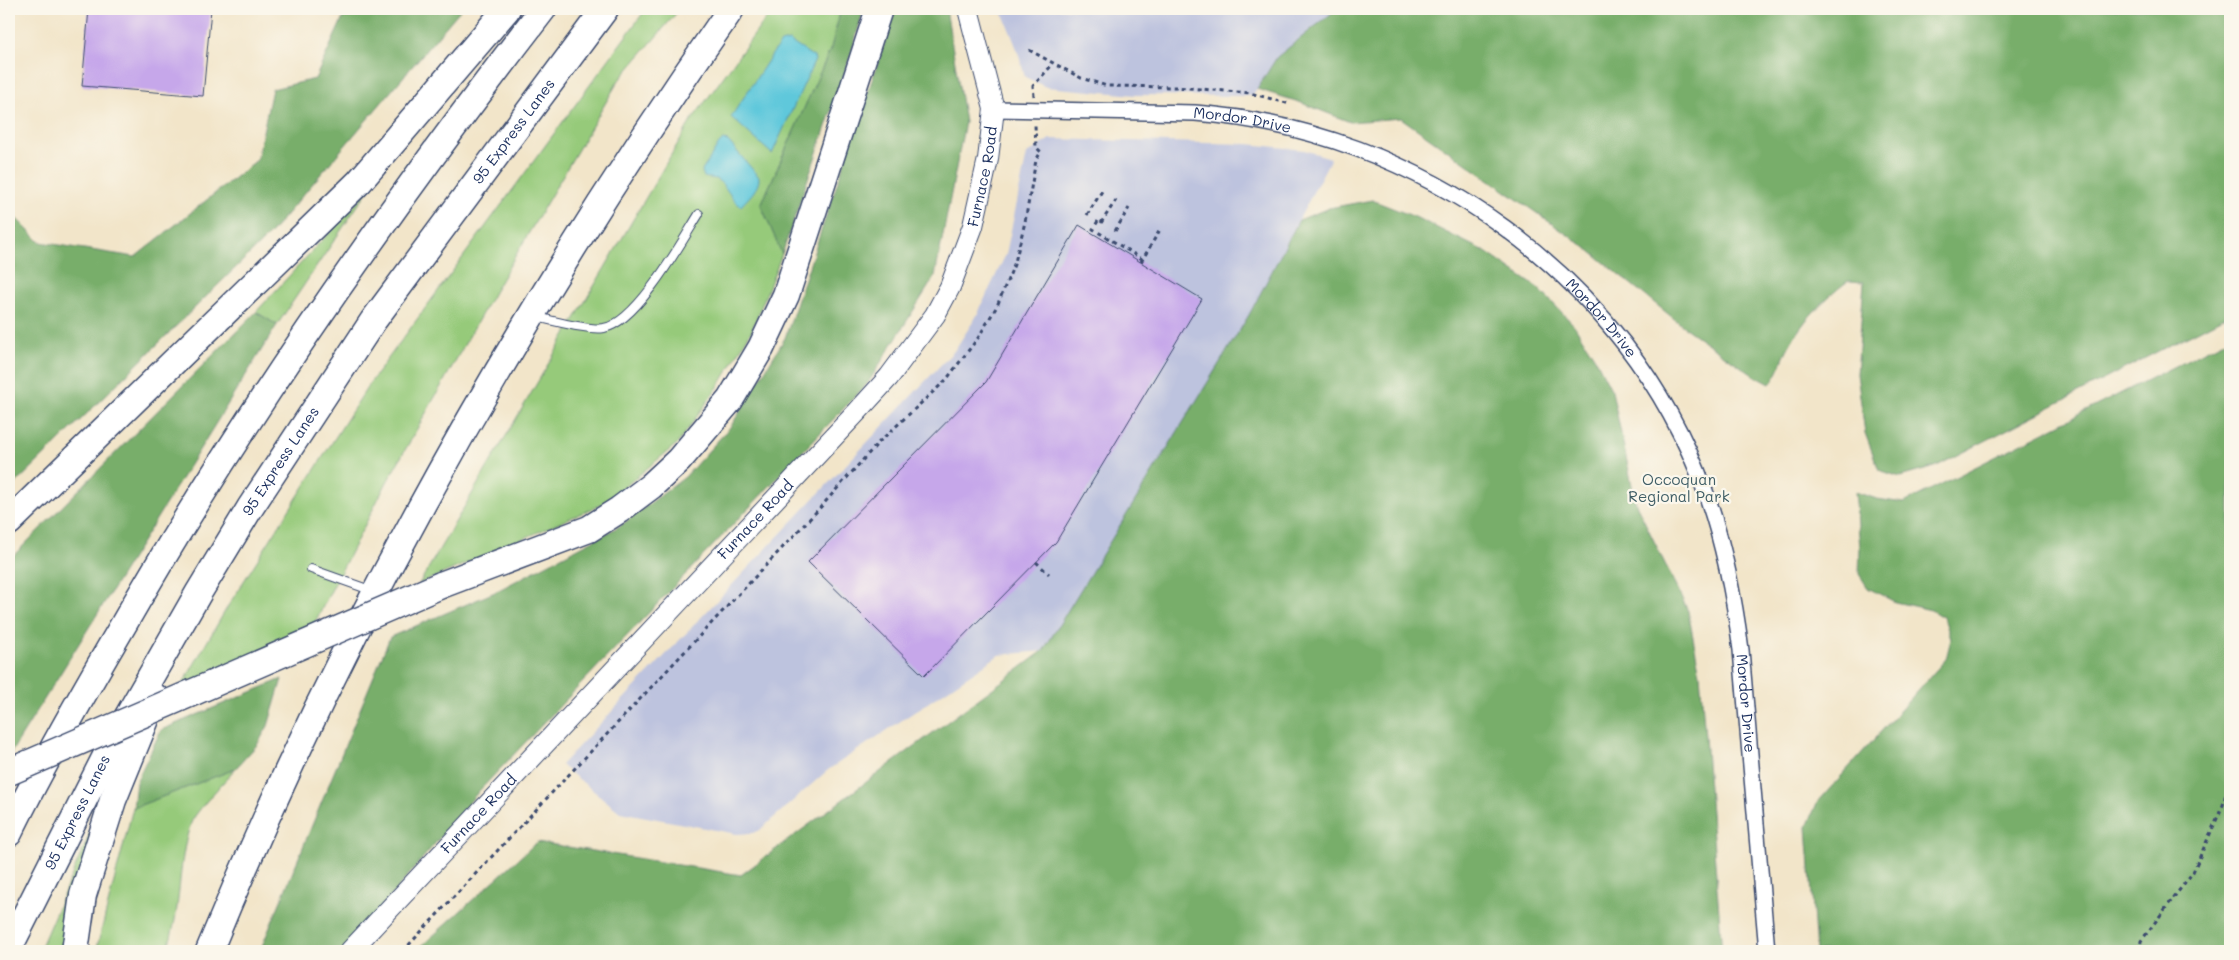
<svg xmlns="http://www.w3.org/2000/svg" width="2239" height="960" font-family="Mali,sans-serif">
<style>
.industrial{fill:#bdc3de}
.green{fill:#96ca7a;stroke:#587c6c}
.forest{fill:#78ae6a;stroke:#4a6e64}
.water{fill:#5fc8db;stroke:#3d7c9c}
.building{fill:#c6a7ea}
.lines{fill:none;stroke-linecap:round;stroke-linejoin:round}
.lane-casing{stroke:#3b4a6e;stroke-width:10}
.street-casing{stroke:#3b4a6e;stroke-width:18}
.secondary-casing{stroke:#3b4a6e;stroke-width:22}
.highway-casing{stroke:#3b4a6e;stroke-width:29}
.path{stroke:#3b4a6e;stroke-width:3;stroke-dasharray:4 4;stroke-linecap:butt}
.lane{stroke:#fff;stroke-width:8}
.street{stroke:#fff;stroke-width:15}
.secondary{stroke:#fff;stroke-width:20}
.highway{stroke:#fff;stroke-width:26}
.highway-bridge-casing{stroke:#3b4a6e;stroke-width:29;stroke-linecap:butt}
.highway-bridge{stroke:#fff;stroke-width:26}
.labels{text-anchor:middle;stroke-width:4.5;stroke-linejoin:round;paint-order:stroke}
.street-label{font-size:15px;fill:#1b2f5e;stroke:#fbf7ec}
.park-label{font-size:15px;fill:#405e66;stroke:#fbf7ec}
</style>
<rect width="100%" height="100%" fill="#fbf7ec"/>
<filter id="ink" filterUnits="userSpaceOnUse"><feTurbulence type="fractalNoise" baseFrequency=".02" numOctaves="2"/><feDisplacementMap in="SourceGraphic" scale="10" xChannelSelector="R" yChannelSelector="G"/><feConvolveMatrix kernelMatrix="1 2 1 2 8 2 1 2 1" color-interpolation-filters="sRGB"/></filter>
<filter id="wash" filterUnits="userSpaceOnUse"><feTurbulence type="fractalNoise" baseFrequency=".0096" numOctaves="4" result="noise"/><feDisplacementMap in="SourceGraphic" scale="20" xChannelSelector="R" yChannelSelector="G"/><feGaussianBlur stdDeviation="1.12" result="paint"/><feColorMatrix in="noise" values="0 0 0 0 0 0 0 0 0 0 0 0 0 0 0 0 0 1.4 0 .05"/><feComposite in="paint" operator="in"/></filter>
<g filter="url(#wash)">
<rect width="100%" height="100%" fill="#f2e5c9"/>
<path class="industrial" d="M1001 9H1337L1277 57 1252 96 1135 95 1046 87 1025 77 1017 49Z
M1050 139 1248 144 1304 150 1331 158 1249 315 1043 651 999 655 828 770 761 829 753 833 737 834 620 812 561 765 954 351 976 317 1006 254 1027 154Z"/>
<path class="green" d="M646 9H680L619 80 497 287 387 482 314 624 178 692 228 606 370 383Z
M773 9H841L831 48 761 205 782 254 752 330 718 387 678 443 605 503 419 584 691 121Z
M369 189 277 325 256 312Z
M235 769C225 781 196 811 191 823 176 865 183 911 166 951H96L133 808Z
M96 819 63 951H39Z"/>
<path class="forest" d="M347 9H461L269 235 9 490V211L40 242 135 257 257 160 272 89 315 79Z
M841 9H864L851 54 782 254 761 205 831 48Z
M896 9H946L965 122 935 276 868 383 479 791 345 951H260L390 637 495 592 620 526 685 477 731 426 785 338Z
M1337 9H2230V314L1935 467 1900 477 1879 470 1865 433 1857 374 1864 282 1848 281C1823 300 1801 322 1787 350 1781 363 1779 374 1770 384L1753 375 1688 330 1585 247 1401 118 1350 122 1299 102 1257 89 1277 57Z
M1372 200 1415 217 1484 251 1538 288 1574 325 1595 358 1612 391 1636 504 1688 611 1700 674 1722 951H416L537 842 741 875 1043 651 1249 315 1299 220 1329 208Z
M256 312 277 325 9 756V560Z
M2230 338V951H1816L1807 827 1817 803 1946 659 1951 639 1944 618 1931 610 1895 602 1868 588 1859 574 1860 547 1855 492 1877 499 1904 503Z
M282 679 268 726 257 745 235 769 133 808 136 782 161 730Z"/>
<path class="water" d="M789 41 814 57 815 60 772 154 731 117 773 53 781 43Z
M723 140 728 141 759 177C760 188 748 198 741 206 731 201 727 185 716 179 712 178 707 178 704 177L702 171 719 144Z"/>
<g id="blocks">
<path class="building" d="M89 9H211L203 96 82 86Z
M1079 225 1202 299 1056 542 924 676 808 562 986 382Z"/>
</g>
</g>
<g filter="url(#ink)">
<use href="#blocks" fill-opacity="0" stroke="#3b4a6e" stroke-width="1"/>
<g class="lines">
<defs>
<path id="lane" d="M536 317C552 320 589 331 604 328 637 322 681 243 699 214
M311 569 373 591"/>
<g id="street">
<path id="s1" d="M994 109 1195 113C1419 130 1628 277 1705 491 1724 543 1734 596 1741 650L1767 951"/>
</g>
<g id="secondary">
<path id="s2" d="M350 951 858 411 889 377 935 315 950 287 973 226 988 159 994 109 968 9"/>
</g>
<g id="highway">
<path d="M9 522 359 182 507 9"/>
<path d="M441 585 589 529 619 510 651 486 679 460 730 400 761 348 786 295 879 9"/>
<path d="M9 833C42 765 80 699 118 634 243 415 389 208 543 9"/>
<path id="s3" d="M9 948 112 744 199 592 250 508 373 321 605 9"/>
<path d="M75 951 83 895 113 800 155 697"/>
<path d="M209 951C346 616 524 305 731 9"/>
</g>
</defs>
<use href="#lane" class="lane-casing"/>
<use href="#street" class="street-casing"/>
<use href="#secondary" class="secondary-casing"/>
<use href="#highway" class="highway-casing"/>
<path class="path" d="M1029 50 1081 78 1107 86 1176 87 1250 93 1290 104
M1034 96 1033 86 1053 64
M1087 215 1102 191
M1098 221 1093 229 1142 259
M1101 223 1116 200
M1115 231 1129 208
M1141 262 1161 228
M1036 562 1049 574
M403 951 817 511 879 442 946 380 978 338 997 306 1015 262 1025 222 1036 160 1041 152 1036 147 1035 125
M2140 951 2141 941 2193 872 2223 805 2230 778"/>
<use href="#lane" class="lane"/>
<use href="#street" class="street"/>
<use href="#secondary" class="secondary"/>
<use href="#highway" class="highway"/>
<defs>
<path id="highway-bridge" d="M9 772 441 585"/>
</defs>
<use href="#highway-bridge" class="highway-bridge-casing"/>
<use href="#highway-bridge" class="highway-bridge"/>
</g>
</g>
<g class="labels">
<g class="street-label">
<text dy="5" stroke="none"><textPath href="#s1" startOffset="249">Mordor Drive</textPath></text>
<text dy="5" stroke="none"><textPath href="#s3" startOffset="962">95 Express Lanes</textPath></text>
<text dy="5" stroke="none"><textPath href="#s2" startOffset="1012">Furnace Road</textPath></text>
<text dy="5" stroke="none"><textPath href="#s1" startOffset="668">Mordor Drive</textPath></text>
<text dy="5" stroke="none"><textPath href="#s3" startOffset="558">95 Express Lanes</textPath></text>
<text dy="5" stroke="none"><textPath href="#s2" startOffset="592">Furnace Road</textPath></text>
<text dy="5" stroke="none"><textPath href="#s1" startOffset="1088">Mordor Drive</textPath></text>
<text dy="5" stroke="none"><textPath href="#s3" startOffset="152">95 Express Lanes</textPath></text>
<text dy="5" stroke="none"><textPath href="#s2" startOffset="188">Furnace Road</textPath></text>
</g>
<g class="park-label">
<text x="1679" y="485">Occoquan<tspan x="1679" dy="17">Regional Park</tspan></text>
</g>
</g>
<rect width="2239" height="960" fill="none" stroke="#fbf7ec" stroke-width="30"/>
</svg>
